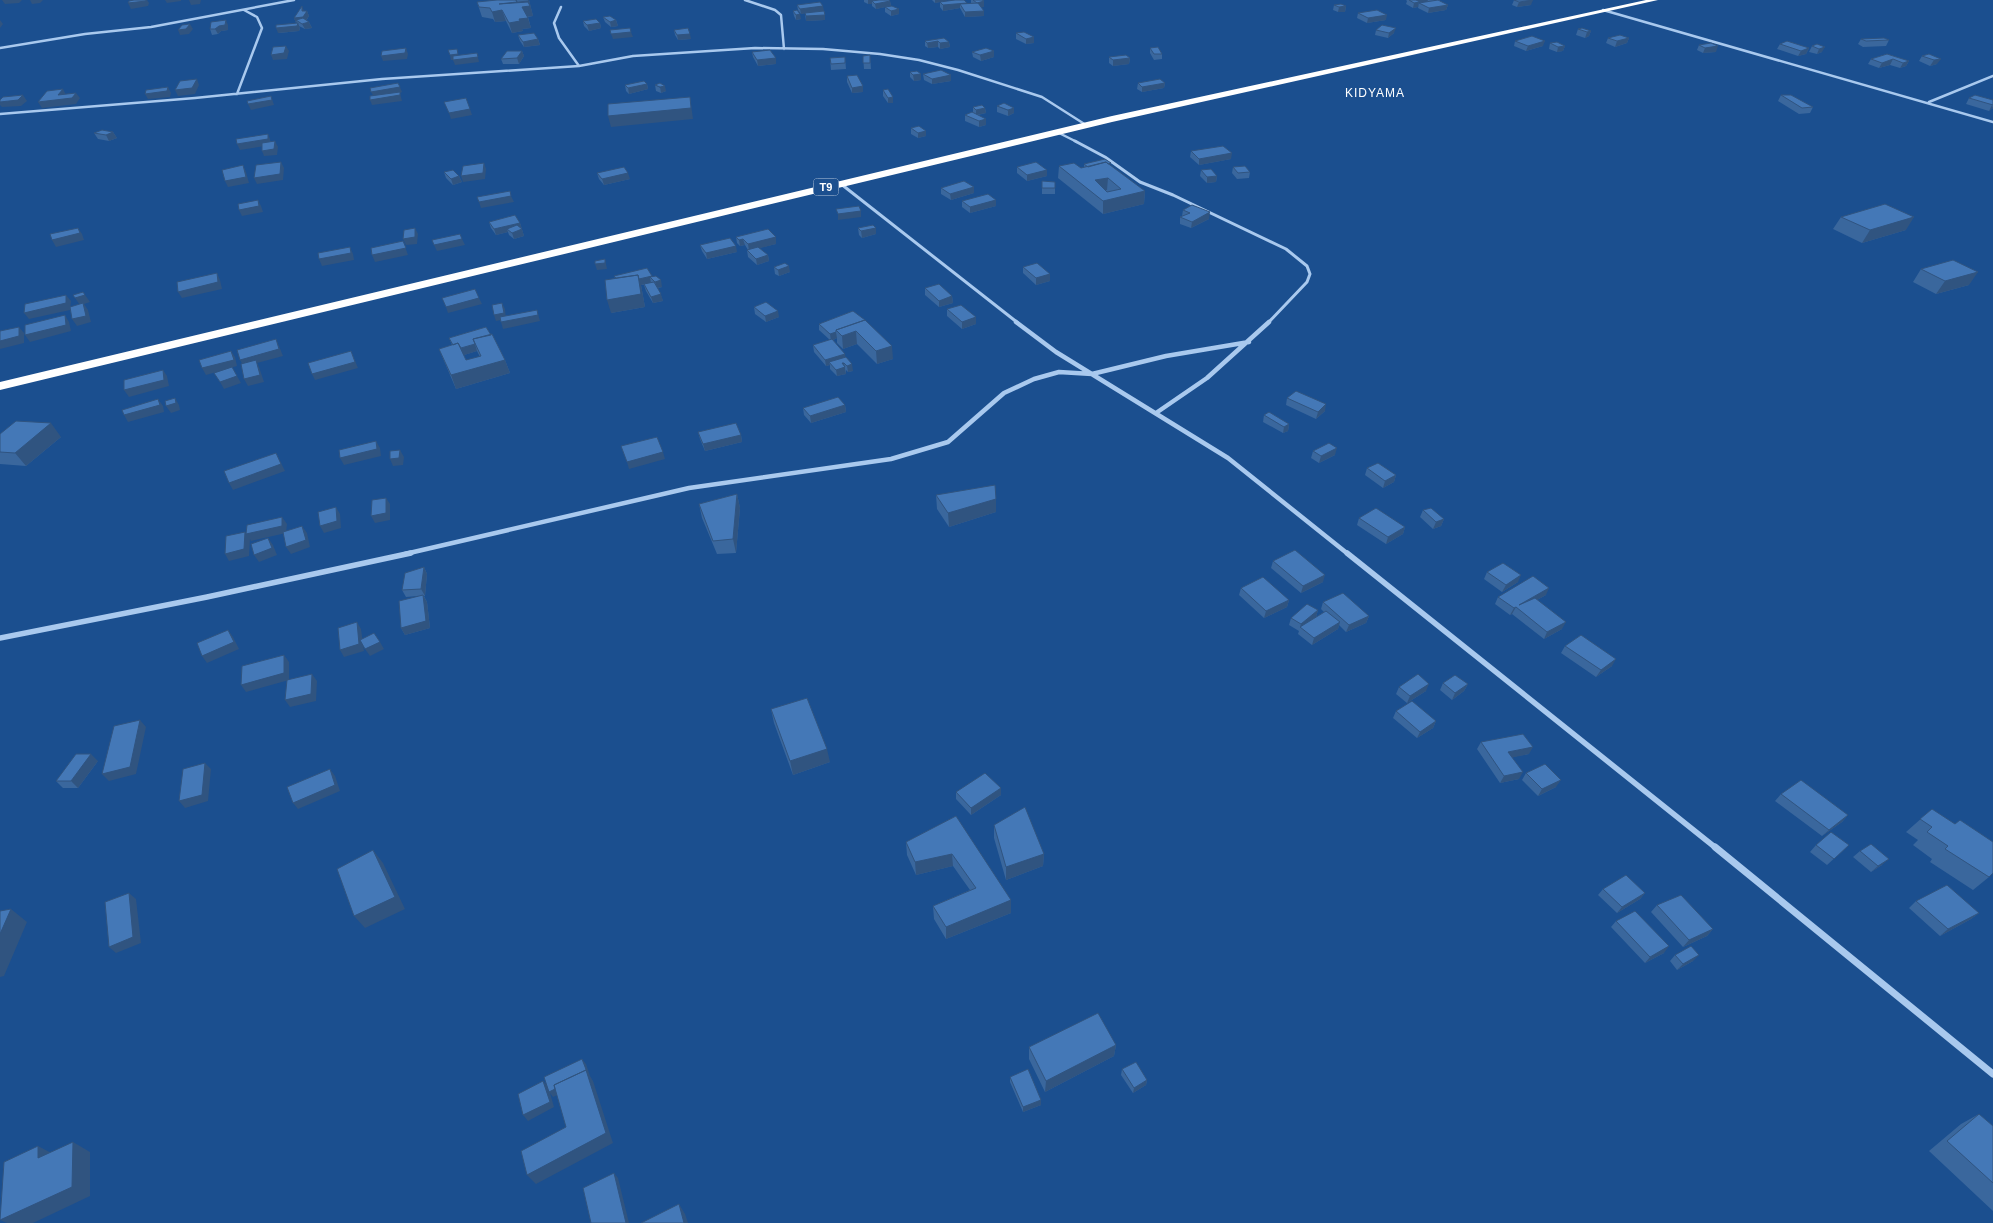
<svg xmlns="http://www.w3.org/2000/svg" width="1993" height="1223" font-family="Arial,sans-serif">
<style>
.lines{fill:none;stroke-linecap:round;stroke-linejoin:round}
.street-far4{stroke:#a9c9ee;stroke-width:2.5}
.street-far3{stroke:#a9c9ee;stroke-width:3}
.street-far2{stroke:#a9c9ee;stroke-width:4.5}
.street-far1{stroke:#a9c9ee;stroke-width:5.5}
.street{stroke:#a9c9ee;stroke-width:7}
.highway{fill:#fff;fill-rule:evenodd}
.wall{fill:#3a679d;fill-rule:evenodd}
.shaded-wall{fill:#305480}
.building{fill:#4478b7;stroke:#305480;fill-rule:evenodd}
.labels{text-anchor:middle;stroke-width:4;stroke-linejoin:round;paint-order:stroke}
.shield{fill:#1b4f8f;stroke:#bbcadd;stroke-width:1}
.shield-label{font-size:11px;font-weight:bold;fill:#fff}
.far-quarter-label{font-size:12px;letter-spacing:1px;fill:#fff;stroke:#1b4f8f}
</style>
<rect width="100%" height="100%" fill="#1b4f8f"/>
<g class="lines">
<path class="street-far4" d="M745 0 775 10 781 15 784 49
M561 7 554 23 559 38 579 66
M1603 10 1993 122
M0 48 85 34 151 27 294 0
M237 94 262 28 257 17 244 10
M1929 102 1993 76
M0 114 195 98 382 79 579 66 633 56 755 48 823 49 880 54 919 60 958 70 1042 97 1086 125
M1057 132 1077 142"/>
<path class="street-far3" d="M1075 141 1105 157 1140 182 1173 195 1286 249 1307 266 1310 274 1307 282 1268 323
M841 184 1018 323"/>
<path class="street-far2" d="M1016 322 1056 352 1228 458 1348 554
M1156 413 1207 378 1269 322
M405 554 689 488 891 459 948 442 1004 393 1034 379 1059 372 1092 374 1166 356 1249 342"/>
<path class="street-far1" d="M1347 553 1716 848
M0 638 207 597 411 553"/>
<path class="street" d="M1715 847 1993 1074"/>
<path class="highway" d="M1646 0H1658L1112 122 0 390V382L1112 116Z"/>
</g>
<path class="wall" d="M497 0H529L533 16 528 17 531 28 522 29 523 31 512 33 506 21 495 22 493 19 482 17 477 2Z
M864 0H889L890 1 891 6 899 14 891 16 885 12V7L876 9 872 6V4H868L864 2Z
M932 0H947V1L967 3V4L971 3V0H982L984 1V7H981L984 16 965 17 960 8 943 11 940 7V2L935 3Z
M1406 0H1440V2L1448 5 1446 10 1428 13 1418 8 1419 3 1427 2H1419L1418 7 1413 8 1406 4 1407 1Z
M1514 0 1531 5 1517 7 1512 5Z
M797 5 824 11 825 20 806 21 805 13 801 14 798 10Z
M1334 5 1346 6 1345 12H1338L1333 10Z
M304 11H307L309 16 306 21 309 22 312 28 305 29 299 26 300 28 299 31 278 33 297 23H296L294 18Z
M793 11 801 19 796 20 794 16Z
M1358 13 1386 20 1367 23 1357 18Z
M603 17 616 20 618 26 611 27 605 22Z
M583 21 600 23 601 28 589 31 584 26Z
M228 25V30L221 31 218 34 212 35 210 29Z
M1578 29 1591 31 1589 36 1585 38 1576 35Z
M674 30 691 39 678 40 675 35Z
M1376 30 1394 33 1388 38 1375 35Z
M1016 33 1034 43 1026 44 1016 39Z
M518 35 538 39 540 45 524 47 520 41Z
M1608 38H1629L1627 43 1615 47 1606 43Z
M1861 39 1889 40 1886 46 1863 47 1858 44Z
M925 41 949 42 950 47 940 49 938 47 928 48 925 46Z
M1515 41 1543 46 1526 51 1514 46Z
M1550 43 1565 46 1563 51 1557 52 1549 49Z
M1780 44 1809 48 1806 54 1798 56 1777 49Z
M1817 44 1822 52 1817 54 1809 52 1812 46Z
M1699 45 1716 52 1703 53 1697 50Z
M1150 48 1162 54V59L1154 60 1150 53Z
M522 51 524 56 519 64H503L501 59Z
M994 51V57L981 61 973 57 972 52Z
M752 52 776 64 758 66 753 57Z
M1887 54 1909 61 1906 66 1900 68 1890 65 1879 68 1868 64 1871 59Z
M1929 54 1937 64 1930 66 1919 61 1922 56Z
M870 55 871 69H864L863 56Z
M845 57 846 69 831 70 830 58Z
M1109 57 1130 58 1129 64 1113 66 1109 63Z
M910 72 921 80 914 81 910 77Z
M923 74 951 81 932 84 924 80Z
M847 76 863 86V92L852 93 847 82Z
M1138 83H1165L1164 88 1142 92 1137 89Z
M647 84 648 89 629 94 626 91 625 85Z
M655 85 666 91 661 93 656 91Z
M883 90 893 97V103H888L883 96Z
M1781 95 1813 107 1810 113 1799 114 1778 101Z
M1969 98 1993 100V108L1989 111 1966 104Z
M997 106 1014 113 1008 116 997 112Z
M973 107 985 108 986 113 978 115 986 125 979 127 965 121V115L973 113Z
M911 128 926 136 918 138 911 134Z
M113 132 117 138 109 141 98 139 94 133Z
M1191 151 1231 159 1199 165 1190 157Z
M1084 164 1111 166 1145 191 1144 204 1103 214 1058 178 1059 166 1081 168H1084Z
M1017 167 1047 176 1027 181 1017 173Z
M1233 167 1250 172 1249 178 1237 179 1232 173Z
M1201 170 1217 176 1216 182 1207 183 1200 176Z
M444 172 459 176 462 182 453 185 446 178Z
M597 173 630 179 604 185 599 179Z
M1042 181 1055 182V194H1042Z
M974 187V193L951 200 941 194V188Z
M962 201 996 206 970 213 962 207Z
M1183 210 1209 219 1191 228 1180 224V217L1182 216Z
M1841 217 1906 230 1862 243 1833 229Z
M489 222 520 223 524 236 514 239 509 235 508 232 496 235 491 228Z
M858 228 876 234 862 238 859 235Z
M736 237 776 244 759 248 768 255 769 261 757 265 748 257 747 250H748L745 245 740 246 737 243Z
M700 245 737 252 707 259 702 251Z
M774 267 790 272 779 276 775 274Z
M1023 267 1050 281 1036 285 1023 273Z
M1921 269 1969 285 1936 294 1913 282Z
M614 276 652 277 662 287 658 288 663 301 653 303 646 291 644 285H641L645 307 611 313 615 278Z
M925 288 952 296 953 303 939 307 925 295Z
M754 307 779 317 766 322 755 314Z
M947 309 976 324 962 329 947 316Z
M853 311 893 359 877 364 857 344 843 349 837 343V338L833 340 845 354V357L853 371 848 372 846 370V374L837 376 830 369V365L826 366 814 352 813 345 830 340 819 330V324Z
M486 327 505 360 510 373 456 389 439 349 452 345 449 338ZM477 351 480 357 466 360 464 355Z
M1287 398 1325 411 1316 419 1286 405Z
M845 405 846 412 811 423 804 415 803 408Z
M1264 415 1289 424 1288 431 1283 433 1263 422Z
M698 432 741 435 742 442 705 451 700 439Z
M0 434 61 437 26 466 0 464Z
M1313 451 1335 455 1319 463 1311 458Z
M1367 468 1396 475 1394 482 1383 488 1365 475Z
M737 494 740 508 736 553 717 554 702 518 699 504Z
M936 495 996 499V512L949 527 937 509Z
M1423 510 1444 519 1441 526 1433 529 1420 517Z
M1359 518 1405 527 1403 534 1386 544 1357 525Z
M1273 561 1323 582 1301 593 1271 568Z
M424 567 427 574 425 596H424L427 602 430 628 405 635 401 628 418 596 406 597 402 590Z
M1487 572 1518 582 1502 592 1484 579Z
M1241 588 1289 600 1287 607 1264 618 1239 595Z
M1546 595 1537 600 1562 629 1544 639 1512 614 1510 615 1495 604 1498 597Z
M1323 602 1369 616 1366 623 1346 632 1339 625 1338 629 1312 645 1298 634 1299 631 1289 625 1291 618 1318 610 1316 617 1324 612 1321 609Z
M1565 646 1612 666 1596 677 1561 653Z
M1443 683 1468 684 1464 691 1452 700 1440 690Z
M1399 687 1426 691 1407 703 1396 694Z
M771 709 830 762 793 775 774 723Z
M1396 711 1436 721 1433 728 1417 738 1393 718Z
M1481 742 1529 754 1512 757 1519 779 1500 783 1477 749Z
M98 761 78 788H63L56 781Z
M1526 773 1556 787 1538 796 1522 780Z
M1001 788V795L971 815 956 799V792Z
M1781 794 1848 815 1842 822 1822 836 1775 801Z
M1932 809 1989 877 1973 890 1930 862 1932 859 1913 845 1918 840 1906 832Z
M956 816 1011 913 946 939 934 919 933 906 970 890 953 866 916 875 907 855 906 842Z
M994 825 1044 854 1043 866 1006 880 994 838Z
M1816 845H1849L1827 865 1810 852Z
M1860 851 1882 865 1871 872 1853 857Z
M1603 889 1645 893 1640 899 1617 913 1598 895Z
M1916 901 1979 913 1971 919 1940 936 1909 908Z
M1657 905 1713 929 1707 936 1683 947 1651 912Z
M1616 921 1664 953 1645 963 1611 927Z
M1675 955 1693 961 1677 970 1670 961Z
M1116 1045 1114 1056 1045 1092 1029 1059V1047Z
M1122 1069 1147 1080 1146 1085 1133 1093 1121 1075Z
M1010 1077 1041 1105 1023 1112 1010 1082Z
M1979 1114 1993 1126V1211L1929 1151 1961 1124Z"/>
<path class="shaded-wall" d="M2 0H22L19 3 5 4Z
M30 0H43L40 3 32 4Z
M146 0H147L149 3 148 6 131 9 128 3Z
M165 0H181V1L167 3Z
M189 0H201L200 4 191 5Z
M529 0 533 16 525 17 502 10 506 21 495 22 492 12 499 4Z
M868 0H885L872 1V4H868Z
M935 0H947V1L935 3Z
M1410 0H1428L1427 2H1419L1418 7 1413 8 1414 3Z
M1533 0 1531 5 1517 7 1519 2Z
M890 1 891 6 876 9 875 4Z
M984 1V7L977 8V3Z
M967 3V8L960 4V8L943 11V5Z
M1448 5 1446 10 1428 13 1429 8Z
M302 6 304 11H307L309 16 305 22 296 20 297 23H296L294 18 302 11Z
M823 6 824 11 801 14 800 9Z
M1346 6 1345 12H1338L1339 7Z
M899 9V14L891 16V11Z
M984 11V16L965 17V12Z
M800 14 801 19 796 20V15Z
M825 15V20L806 21V16Z
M1387 15 1386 20 1367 23 1368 18Z
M528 18 531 28 522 29 523 31 512 33 509 23 519 19Z
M0 20 3 24 0 28Z
M226 20 228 25V30L221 31 218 34 215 29Z
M616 20 618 26 611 27 610 22Z
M309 22 312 28 305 29 302 24Z
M298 23 300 28 299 31 278 33 276 28Z
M600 23 601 28 589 31 587 25Z
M190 24 193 29 189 34 180 35 178 30Z
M1396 28 1394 33 1388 38 1389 33Z
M1591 31 1589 36 1585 38 1587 32Z
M631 32 633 37 613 39 611 34Z
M690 34 691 39 678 40 677 35Z
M1034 37V43L1026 44V39Z
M1629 38 1627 43 1615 47 1617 41Z
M538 39 540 45 524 47 523 42Z
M938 41V47L928 48 927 43Z
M1545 41 1543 46 1526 51 1528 46Z
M949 42 950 47 940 49V43Z
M286 46 289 51 287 59 273 60 271 55Z
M1565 46 1563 51 1557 52 1558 47Z
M1718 46 1716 52 1703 53 1705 48Z
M1825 47 1822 52 1817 54 1819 49Z
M406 48 408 54 407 59 383 61 381 56Z
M1809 48 1806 54 1798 56 1801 51Z
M522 51 524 56 519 64 517 58Z
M994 51V57L981 61 980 55Z
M477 53 479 62 455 65 453 60H451L450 55 458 54 460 59Z
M776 58V64L758 66 757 60Z
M1130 58 1129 64 1113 66V60Z
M1893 59 1890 65 1879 68 1882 63Z
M1941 59 1937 64 1930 66 1934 60Z
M1909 61 1906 66 1900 68 1903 63Z
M921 74V80L914 81 913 75Z
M951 75V81L932 84V79Z
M197 79 199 85 195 94 178 96 175 90Z
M1165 83 1164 88 1142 92V87Z
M647 84 648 89 629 94 628 88Z
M665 86 666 91 661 93 660 87Z
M863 86V92L852 93V88Z
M168 87 171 93 170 97 148 99 145 94Z
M400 87 402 92 400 93 402 101 372 105 370 100 374 97 371 92Z
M63 89 66 95 76 93 80 98 76 104 42 108 38 102 58 95Z
M23 95 27 101 21 106 2 107 0 105V102Z
M271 96 274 105 251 110 248 104Z
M690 97 693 119 611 127 608 116Z
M893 97V103H888V98Z
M1992 105 1993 108 1989 111Z
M985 108 986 113 976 115V110Z
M1014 108V113L1008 116V110Z
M470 109 472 115 451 119 449 113Z
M986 119V125L979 127V121Z
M926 131V136L918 138V133Z
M113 132 117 138 109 141 106 135Z
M268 134 270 139 271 145 240 150 237 144Z
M275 141 278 147 277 155 264 156 262 151Z
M1232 153 1231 159 1199 165V159Z
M281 162 284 168 283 180 257 184 254 178Z
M484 163 486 169 485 179 463 182 461 176Z
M243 165 246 172 249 183 228 187 225 181Z
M1047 170V176L1027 181V175Z
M628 173 630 179 604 185 602 179Z
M459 176 462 182 453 185 451 179Z
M1217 176 1216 182 1207 183V177Z
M1108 178 1107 190 1094 192 1095 180Z
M974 187V193L951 200 950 194Z
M1145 191 1144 204 1103 214V201Z
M511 196 514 202 481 208 479 202Z
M258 200 261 206 263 212 242 216 239 210Z
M996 200V206L970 213V207Z
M861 211V217L838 220V214Z
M1210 212 1209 219 1191 228 1192 222Z
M1914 217 1906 230 1862 243 1870 230Z
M520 223 522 229H507L508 232 496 235 494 229Z
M78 228 82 234 84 240 56 247 52 240Z
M415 228 418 234 417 244 406 245 403 239Z
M876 228V234L862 238 861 231Z
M522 229 524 236 514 239 512 233Z
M776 237V244L749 251 748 244Z
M462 239 465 245 437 251 434 245Z
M743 239 745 245 740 246 739 240Z
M403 241 408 255 375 262 372 255Z
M736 246 737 252 707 259 706 253Z
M350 247 353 254 354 260 322 266 319 259Z
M768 255 769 261 757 265 756 259Z
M605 259 607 269 597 270 595 264Z
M789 266 790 272 779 276 778 270Z
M1978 272 1969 285 1936 294 1945 281Z
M217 273 220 280 222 289 182 298 178 292Z
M1050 274V281L1036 285V278Z
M652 276 653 280 650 277 651 283 641 285 645 307 611 313 607 300 619 284Z
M661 280 662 287 657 288 655 282Z
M83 292 90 302 84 304 88 310 91 322 77 326 72 319 80 305 75 298Z
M661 294 663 301 653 303 651 297Z
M66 295 71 301 70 310 29 319 24 313Z
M952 296 953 303 939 307V301Z
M479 298 482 304 448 313 446 307Z
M502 303 505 309 506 319 496 321 494 315Z
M537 310 540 321 503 329 501 322Z
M778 311 779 317 766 322 765 316Z
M65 315 69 322 71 331 30 342 25 335Z
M976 317V324L962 329V322Z
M19 327 24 333V343L0 349V341Z
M866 328 856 332 857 344 843 349 842 336Z
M836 332 837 338 831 341 830 334Z
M276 339 279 346 283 356 257 363 259 367 264 382 248 386 244 379V367L240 360Z
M475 344 477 351 458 357 456 350Z
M892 346 893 359 877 364 876 351Z
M231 351 235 357 237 366 206 375 202 368Z
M351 351 358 368 315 380 312 374Z
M845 354 846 360 829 362 830 365 826 366 825 360Z
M505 360 510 373 456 389 451 375Z
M842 363H844L846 374 837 376 836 370Z
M852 364 853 371 848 372 847 366Z
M163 370 167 376 169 386 129 397 124 390Z
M237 376 241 383 224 389 220 382Z
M175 398 179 405 180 410 171 413 166 406Z
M158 399 163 406 164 412 128 422 124 415Z
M1326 404 1325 411 1316 419 1318 412Z
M845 405 846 412 811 423 810 416Z
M51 423 61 437 26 466 15 453Z
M1289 424 1288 431 1283 433 1284 427Z
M741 435 742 442 705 451 703 444Z
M376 441 380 448 381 456 344 465 340 458Z
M1337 448 1335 455 1319 463 1321 456Z
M400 450 404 457 403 465 393 466 390 459Z
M663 452 665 459 629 469 627 462Z
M276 453 285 471 233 490 229 483Z
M1396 475 1394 482 1383 488 1385 481Z
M737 494 740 508 736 553 733 539Z
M386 498 390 504V520L375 523 371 516Z
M996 499V512L949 527 948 513Z
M336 507 340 514 341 528 324 533 320 526Z
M282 517 287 524 286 533 251 541 250 539 249 556 229 561 225 554 245 532 247 534Z
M1444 519 1441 526 1433 529 1436 522Z
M302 526 307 533 310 547 291 554 286 547Z
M1405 527 1403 534 1386 544 1388 537Z
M268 538 273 545 277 555 259 562 254 555Z
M424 567 427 574 425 596 421 589Z
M1325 575 1323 582 1301 593 1303 586Z
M1521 575 1518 582 1502 592 1506 585Z
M1549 588 1546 595 1519 610V605Z
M423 595 427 602 430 628 405 635 401 628Z
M1289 600 1287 607 1264 618 1266 611Z
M1516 607 1512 614 1510 615 1514 608Z
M1318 610 1316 617 1300 627 1301 624Z
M1369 616 1366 623 1346 632 1349 625Z
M357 622 361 629 364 651 344 657 340 650Z
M1340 622 1338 629 1312 645 1314 638Z
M1566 622 1562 629 1544 639 1547 632Z
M228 630 233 637 239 649 207 663 202 656Z
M380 642 384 649 370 656 365 649Z
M284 655 289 662V680L246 692 241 685Z
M1616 659 1612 666 1596 677 1601 670Z
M312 674 317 681 316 701 290 707 285 700Z
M1429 684 1426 691 1407 703 1410 696Z
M1468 684 1464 691 1452 700 1455 693Z
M140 720 146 727 136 774 109 781 102 774Z
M1436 721 1433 728 1417 738 1420 732Z
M1533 747 1529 754 1505 759 1508 752Z
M827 749 830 762 793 775 790 761Z
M91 754 98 761 78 788 71 781Z
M205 763 211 769 208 801 185 808 179 801Z
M330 769 335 776 340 791 298 809 293 803Z
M1523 772 1519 779 1500 783 1504 776Z
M1561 780 1556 787 1538 796 1542 789Z
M1001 788V795L971 815V808Z
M1848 815 1842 822 1822 836 1829 830Z
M373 850 383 863 405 909 365 928 354 916Z
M952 854 953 866 916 875 915 862Z
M1044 854 1043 866 1006 880V867Z
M1889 859 1882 865 1871 872 1878 866Z
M129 893 136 899 141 943 116 953 109 947Z
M1645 893 1640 899 1617 913 1622 907Z
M1011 900V913L946 939V927Z
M11 909 27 922 4 976 0 977V934Z
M1979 913 1971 919 1940 936 1948 929Z
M1713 929 1707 936 1683 947 1689 940Z
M1669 946 1664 953 1645 963 1650 957Z
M1699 955 1693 961 1677 970 1683 964Z
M1116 1045 1114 1056 1045 1092 1046 1081Z
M582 1059 586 1064 590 1076 593 1081 613 1143 536 1184 527 1175 606 1133 589 1079 553 1097 550 1093 554 1107 528 1121 523 1115 543 1081 548 1086Z
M1147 1080 1146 1085 1133 1093 1134 1088Z
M1041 1100V1105L1023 1112V1107Z
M73 1142 90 1152V1196L33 1223H7L0 1220Z
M38 1146 57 1156 38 1158Z
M614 1173 618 1178 629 1223H626Z
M679 1204 685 1214 688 1223H684Z"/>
<path class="building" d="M134 0H146V1L128 3 129 1Z
M497 0H516L517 2 499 4 528 2 530 6 522 7 528 18 519 19 520 21 509 23 502 10 492 12 490 8 479 7 477 2Z
M516 0H528L529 1 517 2Z
M879 0H889L890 1 875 4 872 1Z
M955 0H964L967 3 943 5 940 2Z
M973 0H982L984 1 977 3Z
M1409 0H1416L1420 2 1414 3Z
M1438 0 1448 5 1429 8 1419 3Z
M1514 0H1533L1519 2Z
M820 2 823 6 800 9 797 5Z
M978 3 984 11 965 12 960 4Z
M1341 4 1346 6 1339 7 1334 5Z
M302 6V11H307L303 17 294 18Z
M892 6 899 9 891 11 885 7Z
M797 10 800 14 796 15 793 11Z
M1377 10 1387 15 1368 18 1358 13Z
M824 11 825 15 806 16 805 13Z
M610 16 616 20 610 22 603 17Z
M303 18 309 22 302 24 296 20Z
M596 19 600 23 587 25 583 21Z
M226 20 225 25 219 26 215 29H210L211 22Z
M298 23 297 26 276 28V25Z
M190 24 186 29 178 30 182 25Z
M1382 25 1396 28 1389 33 1376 30Z
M630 28 631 32 611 34 610 30Z
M688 28 690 34 677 35 674 30Z
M1582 28 1591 31 1587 32 1578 29Z
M1024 32 1034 37 1026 39 1016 33Z
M534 33 538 39 523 42 518 35Z
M1620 35 1629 38 1617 41 1608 38Z
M1532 36 1545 41 1528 46 1515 41Z
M944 38 949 42 940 43 938 41 927 43 925 41Z
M1884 38 1889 40 1866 41 1861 39Z
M1787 41 1809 48 1801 51 1780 44Z
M1557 42 1565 46 1558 47 1550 43Z
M1711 43 1718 46 1705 48 1699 45Z
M1817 44 1825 47 1819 49 1812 46Z
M286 46 284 53 271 55 273 47Z
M1158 47 1162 54H1154L1150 48Z
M406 48 405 53 381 56 382 51Z
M986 48 994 51 980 55 972 52Z
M457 49 458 54 450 55 448 50Z
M770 50 776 58 757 60 752 52Z
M507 51H522L517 58 501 59Z
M477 53 478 57 453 60V56Z
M1887 54 1909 61 1903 63 1893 59 1882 63 1871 59Z
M1929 54 1941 59 1934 60 1922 56Z
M870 55V63H863V56Z
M1126 55 1130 58 1113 60 1109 57Z
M845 57V63L831 64 830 58Z
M941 70 951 75 932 79 923 74Z
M917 71 921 74 913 75 910 72Z
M857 75 863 86 852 88 847 76Z
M197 79 192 88 175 90 180 81Z
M1160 79 1165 83 1142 87 1138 83Z
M644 81 647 84 628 88 625 85Z
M398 83 400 87 371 92 370 88Z
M660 83 665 86 660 87 655 85Z
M168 87 167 91 145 94 146 90Z
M63 89 58 95 76 93 72 98 38 102 47 91Z
M888 89 893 97 888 98 883 90Z
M400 92V95L370 100V96Z
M23 95 18 100 0 102V100L3 97Z
M1781 95H1791L1813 107 1802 108Z
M1975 95 1993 100V105L1969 98Z
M271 96 272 100 248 104 247 101Z
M690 97 691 108 608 116V104Z
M466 98 470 109 449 113 444 102Z
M1004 103 1014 108 1008 110 997 106Z
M982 105 985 108 976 110 973 107Z
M972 112 986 119 979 121 965 115Z
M919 126 926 131 918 133 911 128Z
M102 130 113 132 106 135 94 133Z
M268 134V139L237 144 236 139Z
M275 141 274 149 262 151V143Z
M1223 146 1232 153 1199 159 1191 151Z
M1105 159 1111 163 1108 164 1106 162 1088 167 1084 164Z
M281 162 280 174 254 178 256 165Z
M1036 162 1047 170 1027 175 1017 167Z
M1106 162 1145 191 1103 201 1059 166 1074 163 1081 168ZM1108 178 1121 189 1107 192 1095 180Z
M484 163 483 173 461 176 463 166Z
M243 165 246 177 225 181 222 170Z
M1245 166 1250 172 1238 173 1233 167Z
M624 167 628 173 602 179 597 173Z
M1211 169 1217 176 1207 177 1201 170Z
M453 170 459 176 451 179 444 172Z
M964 181 974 187 950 194 941 188Z
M1042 181 1055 182V188H1042Z
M510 191 511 196 479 202 477 197Z
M988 194 996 200 970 207 962 201Z
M258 200 259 206 239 210 238 204Z
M1885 204 1914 217 1870 230 1841 217Z
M1192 205 1210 212 1192 222 1180 217 1190 213 1183 210Z
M859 206 861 211 838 214 836 209Z
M515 215 520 223 494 229 489 222Z
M517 225 522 229 512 233 507 229Z
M873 225 876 228 861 231 858 228Z
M78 228 80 233 52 240 50 234Z
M415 228V237L403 239 404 230Z
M768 229 776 237 748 244 743 239 739 240 736 237Z
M460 234 462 239 434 245 432 240Z
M730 238 736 246 706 253 700 245Z
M403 241 406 248 372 255 371 248Z
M350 247 351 253 319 259 318 253Z
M758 247 768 255 756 259 747 250Z
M605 259V263L595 264V261Z
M1953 260 1978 272 1945 281 1921 269Z
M785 263 789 266 778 270 774 267Z
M1037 263 1050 274 1036 278 1023 267Z
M647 268 652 276 639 279 638 275 616 278 614 276Z
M217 273 218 282 178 292 177 282Z
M638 275 641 294 607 300 605 280Z
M656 276 661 280 655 282 650 277Z
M654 282 661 294 651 297 644 284Z
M939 284 952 296 939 301 925 288Z
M475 289 479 298 446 307 442 298Z
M83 292 85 295 75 298 73 295Z
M66 295V303L24 313 25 304Z
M766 302 778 311 765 316 754 307Z
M83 303 86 316 72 319 70 307Z
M502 303 504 313 494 315 492 305Z
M961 305 976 317 962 322 947 309Z
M537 310 538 315 501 322 500 317Z
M853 311 865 320 836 330V332L830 334 819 324Z
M65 315 66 325 25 335V325Z
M865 320 892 346 876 351 856 331 842 336 836 330Z
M19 327V336L0 341V331Z
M486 327 491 335 473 339 475 344 461 348 458 343 453 345 449 338Z
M492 334 505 360 451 375 439 349 458 343 466 360 481 356 473 339Z
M276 339 279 349 240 360 237 350Z
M832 339 845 354 825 360 813 345Z
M231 351 234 360 202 368 199 360Z
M351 351 355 362 312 374 308 363Z
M846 357 852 364 847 366 844 363H842L845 367 836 370 829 362Z
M256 360 260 375 244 379 241 364Z
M232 367 237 376 220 382 214 373Z
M163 370 164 380 124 390V380Z
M1296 391 1326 404 1318 412 1287 398Z
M838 397 845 405 810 416 803 408Z
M175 398 176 403 166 406 165 401Z
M158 399 160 405 124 415 122 410Z
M1269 412 1289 424 1284 427 1264 415Z
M16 421 51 423 15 453 0 452V434Z
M736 423 741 435 703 444 698 432Z
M657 437 663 452 627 462 621 446Z
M376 441 377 449 340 458 339 450Z
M1329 443 1337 448 1321 456 1313 451Z
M400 450 399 458 390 459V451Z
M276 453 281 464 229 483 224 471Z
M1378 463 1396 475 1385 481 1367 468Z
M995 485 996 499 948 513 936 495Z
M737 494 733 539 713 541 699 504Z
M386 498V513L371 516 372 500Z
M336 507 337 521 320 526 318 512Z
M1376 508 1405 527 1388 537 1359 518Z
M1431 508 1444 519 1436 522 1423 510Z
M282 517V526L246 534 247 525Z
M302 526 306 540 286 547 283 532Z
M245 532 244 549 225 554 226 536Z
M268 538 272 548 254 555 251 544Z
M1295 550 1325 575 1303 586 1273 561Z
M1503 563 1521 575 1506 585 1487 572Z
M424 567 421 589 402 590 405 573Z
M1533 576 1549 588 1519 605 1535 598 1566 622 1547 632 1516 607 1514 608 1498 597Z
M1263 577 1289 600 1266 611 1241 588Z
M1343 593 1369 616 1349 625 1323 602Z
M423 595 426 621 401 628 399 601Z
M1307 604 1318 610 1301 624 1291 618Z
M1326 611 1340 622 1314 638 1300 627Z
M357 622 359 644 340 650 338 628Z
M228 630 234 642 202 656 197 643Z
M374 633 380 642 365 649 360 640Z
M1581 635 1616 659 1601 670 1565 646Z
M284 655V673L241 685 242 666Z
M312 674 311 694 285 700 287 680Z
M1418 674 1429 684 1410 696 1399 687Z
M1455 675 1468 684 1455 693 1443 683Z
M807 698 827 749 790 761 771 709Z
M1412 701 1436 721 1420 732 1396 711Z
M140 720 130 767 102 774 114 726Z
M1523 734 1533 747 1508 752 1523 772 1504 776 1481 742Z
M76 754H91L71 781H56Z
M205 763 202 795 179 801 183 769Z
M1545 764 1561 780 1542 789 1526 773Z
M330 769 335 785 293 803 287 787Z
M985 773 1001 788 971 808 956 792Z
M1801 780 1848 815 1829 830 1781 794Z
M1025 807 1044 854 1006 867 994 825Z
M1932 809 1955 824 1960 820 1993 842V873L1989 877 1945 849 1948 846 1927 832 1932 827 1920 819Z
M956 816 1011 900 946 927 933 906 976 888 952 854 915 862 906 842Z
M1831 832 1849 845 1834 859 1816 845Z
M1871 844 1889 859 1878 866 1860 851Z
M373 850 395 897 354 916 337 869Z
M1626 875 1645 893 1622 907 1603 889Z
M1947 885 1979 913 1948 929 1916 901Z
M129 893 133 937 109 947 105 902Z
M1681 895 1713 929 1689 940 1657 905Z
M11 909 0 934V911Z
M1635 911 1669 946 1650 957 1616 921Z
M1691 946 1699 955 1683 964 1675 955Z
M1098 1013 1116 1045 1046 1081 1029 1047Z
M582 1059 587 1072 586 1070 554 1085 555 1089 549 1092 544 1077Z
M1136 1062 1147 1080 1134 1088 1122 1069Z
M1028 1069 1041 1100 1023 1107 1010 1077Z
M586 1070 606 1133 527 1175 521 1151 566 1127 554 1085Z
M543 1081 550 1102 523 1115 518 1094Z
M1979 1114 1993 1126V1183L1947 1141Z
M73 1142 72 1187 0 1220 4 1162 38 1146V1158Z
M614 1173 626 1223H591L583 1188Z
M679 1204 684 1223H641Z"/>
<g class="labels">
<rect class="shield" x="813.5" y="178.5" width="25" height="17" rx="4"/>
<g class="shield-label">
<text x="826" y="191">T9</text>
</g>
<g class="far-quarter-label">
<text x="1375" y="97">KIDYAMA</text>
</g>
</g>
</svg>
